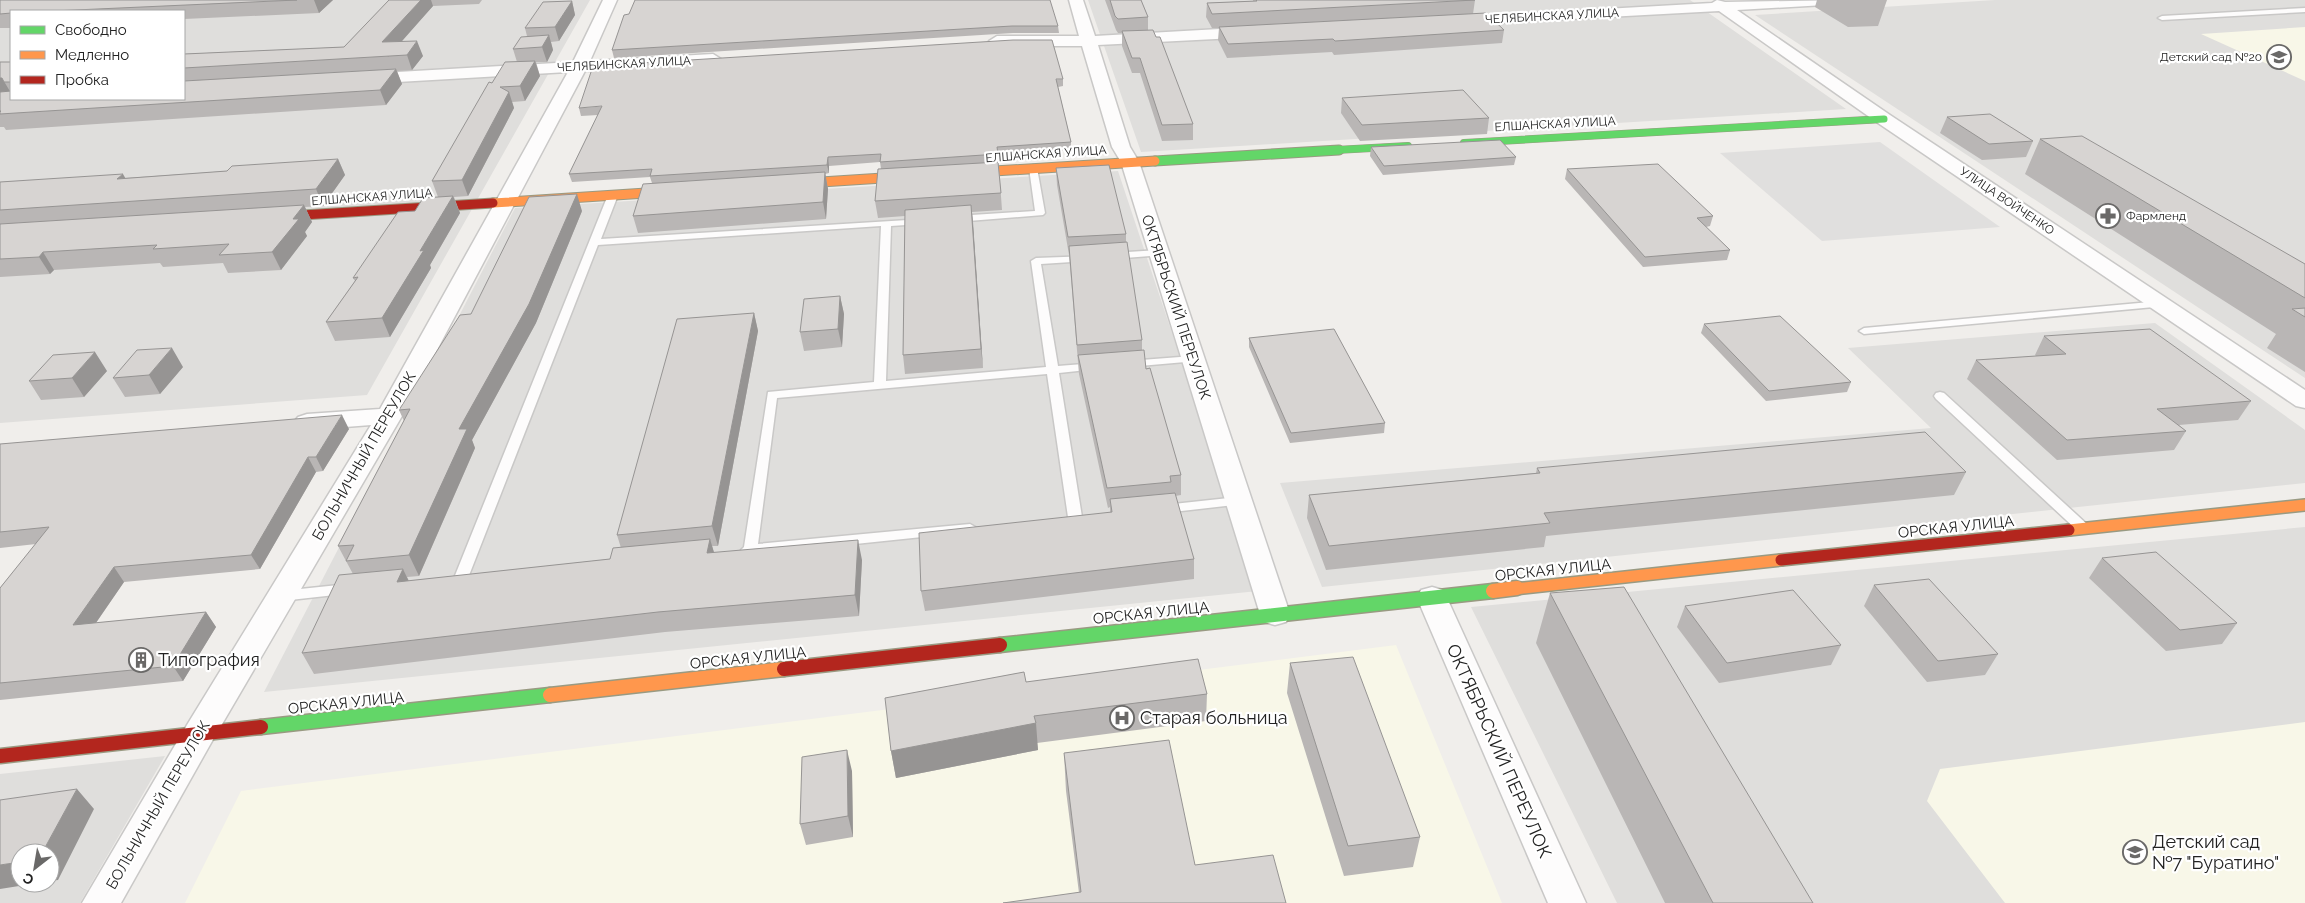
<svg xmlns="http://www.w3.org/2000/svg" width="2305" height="903" font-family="Raleway,sans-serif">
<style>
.residential{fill:#dfdedc;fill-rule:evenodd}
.education{fill:#f8f7e8}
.parking{fill:#e0dfde}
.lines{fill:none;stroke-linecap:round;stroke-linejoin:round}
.lane-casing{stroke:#c9c8c7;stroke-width:3}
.street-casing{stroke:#c9c8c7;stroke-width:3}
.fast-far2-casing{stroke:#999a82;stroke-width:8}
.fast-far1-casing{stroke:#999a82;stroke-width:11}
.fast-casing{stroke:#999a82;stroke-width:17}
.slow-far2-casing{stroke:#999a82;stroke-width:11}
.slow-far1-casing{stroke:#999a82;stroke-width:14}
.slow-casing{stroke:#999a82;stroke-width:17}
.jam-far2-casing{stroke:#999a82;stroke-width:11}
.jam-far1-casing{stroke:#999a82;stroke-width:14}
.jam-casing{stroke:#999a82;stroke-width:17}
.lane{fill:#fdfcfc;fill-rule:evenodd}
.street{fill:#fdfcfc;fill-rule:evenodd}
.fast-far2{stroke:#63d668;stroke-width:7}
.fast-far1{stroke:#63d668;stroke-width:9}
.fast{stroke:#63d668;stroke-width:14}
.slow-far2{stroke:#ff974d;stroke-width:9}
.slow-far1{stroke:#ff974d;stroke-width:11}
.slow{stroke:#ff974d;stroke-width:14}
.jam-far2{stroke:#b3261e;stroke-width:9}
.jam-far1{stroke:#b3261e;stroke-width:11}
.jam{stroke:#b3261e;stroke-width:14}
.wall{fill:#b9b6b5}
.shaded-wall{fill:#969493}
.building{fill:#d7d4d2;stroke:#969493}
.labels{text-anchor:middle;stroke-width:4.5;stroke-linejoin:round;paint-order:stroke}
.far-street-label{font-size:12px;fill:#222;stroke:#fff}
.far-poi-label{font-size:12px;fill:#222;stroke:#fff;text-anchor:end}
.street-label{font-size:15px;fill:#222;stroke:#fff}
.near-poi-label{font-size:18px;fill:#222;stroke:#fff;text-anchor:start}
.near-street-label{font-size:18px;fill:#222;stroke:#fff}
</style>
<rect width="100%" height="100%" fill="#f0eeeb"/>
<path class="residential" d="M0 0H590L367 395 0 423ZM11 11H184V99H11Z
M1088 0H1690L1846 109 1141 152Z
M1995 0H2305V378L1755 15Z
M1118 171 1258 591 264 692 515 208Z
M2155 323 2305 430V483L1322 587 1280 483 1931 428 1848 348Z
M2305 527V903H1617L1471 607Z
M165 756 80 903H0V774ZM20 853H50V883H20Z"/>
<path class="education" d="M2305 27V81L2201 34Z
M1396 645 1502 903H185L241 791Z
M2305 722V903H2005L1927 801 1940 769Z"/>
<path class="parking" d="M1880 142 2000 227 1822 241 1720 153Z"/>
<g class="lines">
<defs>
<path id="lane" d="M2305 8V12L2162 20 2158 18 2162 16Z
M1033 165 1037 168 1045 213 1043 215 956 222 951 219 956 216 1035 211 1029 168Z
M613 192 618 195 601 239 924 219 926 221 921 224 891 226 886 381 1046 367 1031 261 1036 258 1091 256V260L1087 261 1041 264 1058 366 1096 363 1102 366 1096 369 1059 373 1082 517 1080 520H1070L1068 517 1047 374 777 398 758 544 970 524 977 528 970 532 750 555 743 553 741 550 744 547 768 392 874 382 881 226 598 245 468 578 466 581H456L454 578 608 195Z
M1159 250 1164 253 1163 255 1112 259 1107 256 1112 253Z
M2161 301 2166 304 2165 306 1864 334 1859 331 1864 328Z
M1193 356 1197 357 1199 359 1197 361 1128 367 1122 364 1128 361Z
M1940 392 1944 393 2089 526 2091 529 2089 532H2079L1936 399 1934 396 1936 393Z
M1238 497 1245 501 1243 504 1164 513 1157 509 1164 505Z
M348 584 353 585 355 589 353 593 281 601 276 600 274 596 276 592 281 591Z"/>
<path id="street" d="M603 0H617L590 61 713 54 721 59 713 64 585 71 402 416 211 743 121 903H82L187 725 371 425 307 430 298 427 294 422 298 417 307 414 380 409 568 72 363 84 357 82 355 79 357 76 363 74 573 62Z
M1069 0H1083L1095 36 1255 27 1263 32 1255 37 1098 45 1130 147 1139 162 1290 614 1286 622 1275 625 1264 622 1260 614 1121 162 1112 147 1082 46H997L989 41 997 36H1079Z
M1717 0 1725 2 1849 0 1842 4 1737 10 1890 115 2305 390V408L2296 406 1878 123 1719 11 1459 25 1452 21 1459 17 1712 3Z
M1432 587 1443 590 1447 598 1586 903H1548L1417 598 1421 590Z"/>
<path id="fast-far2" d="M1464 143 1884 119
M1318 151 1408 146"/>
<path id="fast-far1" d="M1155 161 1339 150"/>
<path id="fast" d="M1000 645 1493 591
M261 727 550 695"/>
<path id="slow-far2" d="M962 173 1155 161
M790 184 914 176
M493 203 677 191"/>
<path id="slow-far1" d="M2069 530 2305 505
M1506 590 1781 560"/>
<path id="slow" d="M1493 591 1517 588
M550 695 784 669"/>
<path id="jam-far2" d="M271 217 493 203"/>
<path id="jam-far1" d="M1781 560 2069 530"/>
<path id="jam" d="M784 669 1000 645
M0 756 261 727"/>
</defs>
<use href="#lane" class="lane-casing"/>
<use href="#street" class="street-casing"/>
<use href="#fast-far2" class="fast-far2-casing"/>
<use href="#fast-far1" class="fast-far1-casing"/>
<use href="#fast" class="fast-casing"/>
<use href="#slow-far2" class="slow-far2-casing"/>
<use href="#slow-far1" class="slow-far1-casing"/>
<use href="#slow" class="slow-casing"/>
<use href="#jam-far2" class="jam-far2-casing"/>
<use href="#jam-far1" class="jam-far1-casing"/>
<use href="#jam" class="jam-casing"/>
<use href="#lane" class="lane"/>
<use href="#street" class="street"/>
<use href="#fast-far2" class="fast-far2"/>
<use href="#fast-far1" class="fast-far1"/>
<use href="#fast" class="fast"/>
<use href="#slow-far2" class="slow-far2"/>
<use href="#slow-far1" class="slow-far1"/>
<use href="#slow" class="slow"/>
<use href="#jam-far2" class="jam-far2"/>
<use href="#jam-far1" class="jam-far1"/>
<use href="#jam" class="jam"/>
</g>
<path class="wall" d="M0 0H333L319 13 184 19V11H11V28H0Z
M389 0H482L479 4 433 6 401 41 423 56 412 70 397 71 402 84 386 105 6 130 4 127H0V62H11V99H184V54L344 47Z
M1105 0H1141L1148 17V30L1193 124V140L1162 141 1140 73H1132L1122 46V33H1118L1116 30Z
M1253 0H1475L1473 14 1504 30 1502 43 1334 55 1332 52 1227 58 1218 40 1219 28H1212L1206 17 1207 3 1253 1Z
M1817 0H1887L1878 26 1848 27 1815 7Z
M572 1 575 15 559 41 551 42 553 50 547 62H536L540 76 525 101 512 102 514 108 468 196 454 197 460 213 430 265 431 268 390 337 335 341 326 322 355 281 353 278 415 211 438 197 432 181 492 83 517 62 513 49 527 36 525 28Z
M629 14 1058 26 1059 33H1013L614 58 612 50Z
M1063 79V86L1058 87 1071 142V150L998 155 1002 210 972 212 983 368 905 374 903 355 905 216 878 218 875 201 881 169 880 162 829 166V173L825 174 828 189 826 219 638 233 633 216 652 183 650 177 572 182 569 174 598 115 581 116 579 108Z
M1342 98 1489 118 1487 134 1360 141 1341 113Z
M1947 117 2033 141 2026 157 1982 160 1940 133Z
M2040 139 2305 264V372L2267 348 2276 334 2025 174Z
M1371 147 1516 157 1514 165 1383 175 1370 156Z
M338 159 345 175 323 206 305 207 312 222 305 232 307 236 281 270 228 273 223 263 163 267 160 263 54 270 50 274 0 277V182L125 178 227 171Z
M1056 168 1126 234V243L1142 340V350L1146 369 1181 475V495L1175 496 1194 559V579L925 611 921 591 1110 512V507L1108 508 1079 374 1069 255 1057 185Z
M1567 169 1713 216 1710 226 1706 227 1730 250 1727 260 1643 267 1565 179Z
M582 211 536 323 472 440 475 448 419 576 407 577 409 581 610 559 621 548 617 535 754 313 758 331 718 546H712L714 553 862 560 859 616 665 632 314 674 302 653 353 574 338 546 404 421 399 410 471 314Z
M840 296 844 314 842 347 804 351 800 332Z
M1704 324 1851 382 1847 392 1766 401 1701 333Z
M2044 336 2251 401 2238 420 2179 425 2186 431 2174 450 2057 460 1967 379 1976 360 2036 356 2035 355Z
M1249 338 1385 423 1384 433 1290 443 1249 347Z
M183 367 160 394 125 397 113 378Z
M107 371 84 397 41 400 29 381Z
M349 429 323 471 316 472 260 569 124 582 96 623 206 612 216 627 183 681 0 700V588L36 544 0 548V444Z
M1537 468 1966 472 1954 495 1546 536 1544 547 1326 570 1307 518 1309 495 1536 473Z
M2102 558 2237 623 2222 644 2166 651 2089 578Z
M1874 585 1998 654 1985 675 1927 682 1864 606Z
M1550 593 1813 903H1665L1536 643Z
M1685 606 1841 645 1831 665 1719 683 1677 627Z
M1290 663 1420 837 1413 867 1344 876 1287 693Z
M1026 682 1207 694 1206 721 1037 743 1038 750 896 778 891 751Z
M1064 753 1195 865 1079 893 1066 791Z
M852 771 853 837 806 845 800 824Z"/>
<path class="shaded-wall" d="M314 0H333L319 13Z
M421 0H431L433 6 388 57 382 42Z
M572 1 575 15 559 41 555 27Z
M549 35 553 50 547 62 542 47Z
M417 41 423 56 412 70 407 55Z
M535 61 540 76 525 101 520 86Z
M396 69 402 84 386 105 380 90Z
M0 78H2L11 93 0 95Z
M509 92 514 108 468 196 462 180Z
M828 157 829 166V173L827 165Z
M338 159 345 175 323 206 316 189Z
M825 172 828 189 826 219 823 202Z
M123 174 132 190 117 179Z
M577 194 582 211 536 323 472 440 475 448 419 576 409 555 459 429Z
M453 196 460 213 430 265 431 268 390 337 382 318 420 251Z
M304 205 312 222 305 232 307 236 281 270 272 252 293 219Z
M971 205 973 222 983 368 981 349Z
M43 252 54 270 50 274 39 257Z
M840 296 844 314 842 347 838 329Z
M754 313 758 331 718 546 712 526Z
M172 348 183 367 160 394 149 375Z
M95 352 107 371 84 397 72 378Z
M342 415 349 429 323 471 316 457Z
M308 457 316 472 260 569 251 555Z
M710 539 716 559 707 553Z
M858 540 862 560 859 616 855 595Z
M114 567 124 582 84 640 73 625Z
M403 569 413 590 397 582Z
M206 612 216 627 183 681 173 666Z
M1036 723 1038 750 896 778 891 751Z
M847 750 852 771 853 837 848 816Z
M77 789 94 809 58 880 50 881V853H42Z
M20 862V883H38L0 889V865Z"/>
<path class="building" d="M0 0H297L53 11H11V13L0 14Z
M389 0H421L382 42 417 41 407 55 184 68V54L344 47Z
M635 0H1050L1058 26H1012L612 50 624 15 629 14Z
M1110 0H1141L1148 17 1118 19 1115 16Z
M1256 0H1475L1212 14 1207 3 1257 1Z
M572 1 555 27 525 28 543 2Z
M1486 13 1504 30 1335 41 1333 39 1228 44 1219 27Z
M1153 30 1156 37H1160L1193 124 1162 125 1140 58H1132L1122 31Z
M549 35 542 47 513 49 521 37Z
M1013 40H1052L1063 79H1056L1071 142 997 147 998 154 880 162 881 154 828 157 827 165 650 176 652 169 569 174 602 106 579 108 593 66Z
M535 61 520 86 500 87 509 92 462 180 432 181 489 82 492 83 505 62Z
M0 62H11V82H4L2 78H0Z
M396 69 380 90 0 114V112L1 111H0V92L11 91V99H184V81Z
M1463 90 1489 118 1362 125 1342 98Z
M1990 114 2033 141 1989 144 1947 117Z
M2082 136 2305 264V298L2040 139Z
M1500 140 1516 157 1384 166 1371 147Z
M338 159 316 189 0 210V182L123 174 117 179 227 171 232 166Z
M998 162 1001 193 875 201 878 169Z
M1658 164 1713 216 1697 218 1730 250 1645 257 1567 169Z
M1109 165 1126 234 1068 237 1056 168Z
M825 172 823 202 633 216 643 184Z
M577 194 529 304 459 429H467L409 555 346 561 354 545 338 546 410 409 399 410 460 315 471 314 529 197Z
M453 196 420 251 424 250 382 318 326 322 358 277 353 278 398 212 415 211 423 198Z
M304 205 293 219H299L272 252 219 255 229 244 153 249 157 245 43 252 39 257 0 259V224Z
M971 205 981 349 903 355 905 210Z
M1127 242 1142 340 1077 345 1069 246Z
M840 296 838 329 800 332 804 299Z
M2305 308V317L2292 309Z
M754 313 712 526 617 535 677 319Z
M1780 316 1851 382 1769 391 1704 324Z
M1334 329 1385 423 1291 433 1249 338Z
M2150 329 2251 401 2157 409 2186 431 2067 440 1976 360 2066 354 2044 336Z
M172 348 149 375 113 378 137 350Z
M1144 350 1146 369 1150 368 1181 475 1170 476 1171 482 1107 488 1078 355Z
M95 352 72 378 29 381 53 355Z
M342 415 316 457H308L251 555 114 567 73 625 206 612 173 666 0 683V588L49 527 0 532V444Z
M1925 432 1966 472 1544 513 1550 523 1329 546 1309 495 1540 473 1537 468Z
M1175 493 1194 559 921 591 919 533 1112 512 1110 499Z
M710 539 707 553 858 540 855 595 658 612 302 653 339 575 403 569 397 582 610 559 613 548Z
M2156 552 2237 623 2180 630 2102 558Z
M1929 579 1998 654 1938 661 1874 585Z
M1624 587 1813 903H1713L1550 593Z
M1793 590 1841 645 1727 663 1685 606Z
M1353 657 1420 837 1348 846 1290 663Z
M1198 659 1207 694 1034 716 1036 723 891 751 885 698 1024 672 1026 682Z
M1169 740 1195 865 1273 855 1286 903H1003L1081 892 1064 753Z
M847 750 848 816 800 824 802 757Z
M77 789 42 853H20V862L0 865V800Z"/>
<defs>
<symbol id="school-ring" viewBox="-11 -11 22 22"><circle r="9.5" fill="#fff" stroke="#6a6968" stroke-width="1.5"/><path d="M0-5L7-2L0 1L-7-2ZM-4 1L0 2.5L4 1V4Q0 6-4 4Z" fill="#6a6968"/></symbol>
<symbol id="pharmacy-ring" viewBox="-11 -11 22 22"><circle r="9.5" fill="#fff" stroke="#6a6968" stroke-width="1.5"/><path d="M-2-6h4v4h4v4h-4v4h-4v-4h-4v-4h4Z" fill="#6a6968"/></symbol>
<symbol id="building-ring" viewBox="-11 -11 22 22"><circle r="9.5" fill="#fff" stroke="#6a6968" stroke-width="1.5"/><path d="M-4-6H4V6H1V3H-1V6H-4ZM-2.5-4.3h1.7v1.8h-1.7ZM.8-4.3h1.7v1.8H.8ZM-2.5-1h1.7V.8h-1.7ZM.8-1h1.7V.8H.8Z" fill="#6a6968"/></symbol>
<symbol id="hospital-ring" viewBox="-11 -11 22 22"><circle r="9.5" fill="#fff" stroke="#6a6968" stroke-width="1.5"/><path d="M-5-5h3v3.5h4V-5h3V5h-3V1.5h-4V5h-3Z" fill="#6a6968"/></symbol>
</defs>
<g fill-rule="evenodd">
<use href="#school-ring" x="2265" y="43" width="28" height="28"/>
<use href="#pharmacy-ring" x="2094" y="202" width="28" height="28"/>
<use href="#building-ring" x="127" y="646" width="28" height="28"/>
<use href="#hospital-ring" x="1108" y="704" width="28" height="28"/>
<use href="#school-ring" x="2121" y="838" width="28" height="28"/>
</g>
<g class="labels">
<g class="far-street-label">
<text transform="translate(1552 16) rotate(-3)" y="4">ЧЕЛЯБИНСКАЯ УЛИЦА</text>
<text transform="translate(624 64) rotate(-3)" y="4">ЧЕЛЯБИНСКАЯ УЛИЦА</text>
<text transform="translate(1555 124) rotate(-3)" y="4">ЕЛШАНСКАЯ УЛИЦА</text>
<text transform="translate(1046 154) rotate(-4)" y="4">ЕЛШАНСКАЯ УЛИЦА</text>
<text transform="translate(372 197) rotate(-4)" y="4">ЕЛШАНСКАЯ УЛИЦА</text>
<text transform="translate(2007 201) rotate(34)" y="4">УЛИЦА ВОЙЧЕНКО</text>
</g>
<g class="far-poi-label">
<text x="2262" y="61">Детский сад №20</text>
<text x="2126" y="220" text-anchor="start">Фармленд</text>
</g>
<g class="street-label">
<text transform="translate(1176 307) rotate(72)" y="5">ОКТЯБРЬСКИЙ ПЕРЕУЛОК</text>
<text transform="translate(364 456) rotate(-60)" y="5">БОЛЬНИЧНЫЙ ПЕРЕУЛОК</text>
<text transform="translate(1956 527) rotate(-6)" y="5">ОРСКАЯ УЛИЦА</text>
<text transform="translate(1553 570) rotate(-6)" y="5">ОРСКАЯ УЛИЦА</text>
<text transform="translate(1151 613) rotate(-6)" y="5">ОРСКАЯ УЛИЦА</text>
<text transform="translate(748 658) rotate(-6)" y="5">ОРСКАЯ УЛИЦА</text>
<text transform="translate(346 703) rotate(-6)" y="5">ОРСКАЯ УЛИЦА</text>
<text transform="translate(158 805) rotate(-60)" y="5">БОЛЬНИЧНЫЙ ПЕРЕУЛОК</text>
</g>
<g class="near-poi-label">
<text x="158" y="666">Типография</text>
<text x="1140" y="724">Старая больница</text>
<text x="2152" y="848">Детский сад<tspan x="2152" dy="21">№7 "Буратино"</tspan></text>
</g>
<g class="near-street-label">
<text transform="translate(1499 751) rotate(66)" y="6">ОКТЯБРЬСКИЙ ПЕРЕУЛОК</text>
</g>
</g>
<rect x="10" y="10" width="175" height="90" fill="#ffffff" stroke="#a7a7a7"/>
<rect x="20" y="26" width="25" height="8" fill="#63d668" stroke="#a7a7a7"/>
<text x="55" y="35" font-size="15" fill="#222222">Свободно</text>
<rect x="20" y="51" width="25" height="8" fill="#ff974d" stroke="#a7a7a7"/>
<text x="55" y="60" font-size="15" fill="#222222">Медленно</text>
<rect x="20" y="76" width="25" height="8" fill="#b3261e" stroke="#a7a7a7"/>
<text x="55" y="85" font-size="15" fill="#222222">Пробка</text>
<g transform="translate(35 868) rotate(211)"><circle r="24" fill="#ffffff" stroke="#a7a7a7"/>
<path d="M0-4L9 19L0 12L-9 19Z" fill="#6a6968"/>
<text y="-8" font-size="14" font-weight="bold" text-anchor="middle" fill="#222222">С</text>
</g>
</svg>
